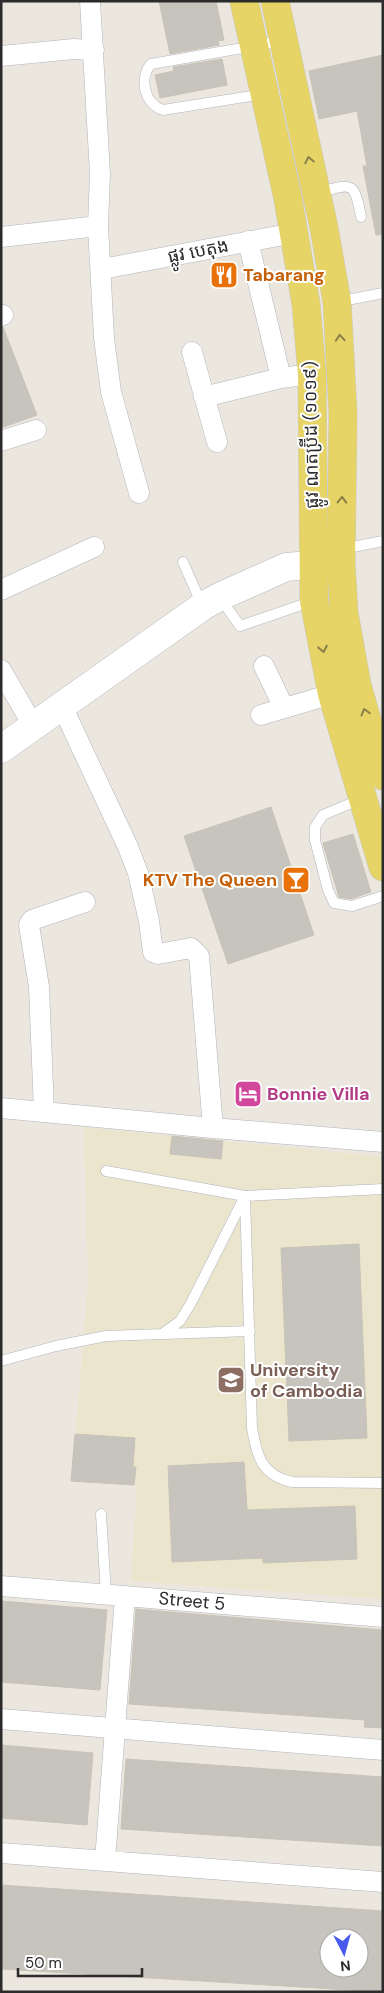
<svg xmlns="http://www.w3.org/2000/svg" width="384" height="1993" font-family="'DM Sans','Noto Sans Khmer',sans-serif">
<style>
.education{fill:#ece5ce}
.building{fill:#c7c3bd;stroke:#c7c3b7;fill-rule:evenodd}
.lines{fill:none;stroke-linecap:round;stroke-linejoin:round}
.lane-casing{stroke:#b1b3bd;stroke-width:11}
.street-casing{stroke:#b1b3bd;stroke-width:21}
.secondary-casing{stroke:#b1b3bd;stroke-width:29}
.primary-casing{stroke:#c8c8c8;stroke-width:29}
.lane{stroke:#fff;stroke-width:10}
.street{stroke:#fff;stroke-width:20}
.secondary{stroke:#fff;stroke-width:28}
.primary{stroke:#e7d467;stroke-width:28}
.oneway{stroke:#898049}
.labels{text-anchor:middle;stroke-width:4;stroke-linejoin:round;paint-order:stroke}
.street-label{font-size:18px;fill:#2b2b2b;stroke:#fff}
.food-label{font-size:18px;font-weight:bold;fill:#c56008;stroke:#fff;text-anchor:start}
.hotel-label{font-size:18px;font-weight:bold;fill:#b23c85;stroke:#fff;text-anchor:start}
.education-label{font-size:18px;font-weight:bold;fill:#785e54;stroke:#fff;text-anchor:start}
</style>
<rect width="100%" height="100%" fill="#ece7de"/>
<path class="education" d="M84 1127 383 1157V1599L131 1581 137 1485 72 1480 88 1281Z"/>
<path class="building" d="M159 1H216L224 40 218 41 219 45 170 54Z
M383 55V234L376 235 363 166H367L357 111 319 119 309 71Z
M222 59 227 85 160 98 155 75 174 71 173 67Z
M3 327 37 415 1 428V328Z
M271 807 314 935 228 964 184 836Z
M353 834 371 892 351 899 339 897 323 843Z
M172 1136 223 1141 221 1159 170 1154Z
M359 1244 367 1438 289 1441 281 1248Z
M75 1434 135 1438 133 1467H136L134 1485 71 1481Z
M244 1462 247 1510 355 1506 357 1559 263 1563V1558L172 1562 168 1466Z
M1 1601 107 1610 100 1690 1 1682Z
M136 1609 383 1630V1728L364 1727 365 1720 129 1704Z
M1 1745 93 1753 87 1825 1 1818Z
M126 1759 383 1777V1846L121 1829Z
M1 1885 383 1911V1992L1 1969ZM329 1938H359V1968H329Z"/>
<g class="lines">
<defs>
<path id="lane" d="M264 94 163 110C144 104 139 78 151 64L282 41
M317 193C352 184 354 179 361 217
M337 302 383 293
M342 549 383 541
M183 562 202 605
M220 598 240 626 313 601
M361 799 323 815 315 827V840L328 890 334 903 352 906 383 896
M106 1171 245 1196 383 1189
M162 1334 180 1321 191 1303 245 1196 252 1428C257 1456 261 1475 292 1482L383 1483
M1 1361 56 1346 106 1336 250 1331
M101 1514 106 1594"/>
<path id="street" d="M90 1 100 174 98 226 104 338 111 392 139 493
M1 56 74 49 94 50
M1 237 98 226
M248 241 281 378
M102 269 294 233
M1 316 3 315
M192 352 217 442
M204 397 281 378 312 374
M1 441 36 430
M1 590 94 547
M264 666 284 708
M1 670 34 727
M62 706 128 847 138 873 149 921 153 952 158 954 191 948 199 956 213 1128
M261 715 332 694
M1 1108 213 1128 383 1142
M44 1112 39 987 29 925 32 920 85 902
M1 1586 383 1617
M1 1719 383 1750
M1 1853 383 1882
M105 1861 125 1596"/>
<path id="secondary" d="M1 749 203 606 219 597 286 567 337 563"/>
<path id="primary" d="M244 1 288 199 306 304 312 374 314 601 332 694 383 867
M275 1 324 228 337 302 343 414 341 563 344 613 357 685 383 776"/>
</defs>
<use href="#lane" class="lane-casing"/>
<use href="#street" class="street-casing"/>
<use href="#secondary" class="secondary-casing"/>
<use href="#primary" class="primary-casing"/>
<use href="#lane" class="lane"/>
<use href="#street" class="street"/>
<use href="#secondary" class="secondary"/>
<use href="#primary" class="primary"/>
</g>
<defs><path id="oneway-chevron" d="M-2-3.5L2.5 0L-2 3.5" fill="none" stroke-width="1.6" stroke-linecap="round" stroke-linejoin="round" transform="scale(1.25)"/></defs>
<g class="oneway">
<use href="#oneway-chevron" transform="translate(309 160) rotate(-102)"/>
<use href="#oneway-chevron" transform="translate(340 338) rotate(-94)"/>
<use href="#oneway-chevron" transform="translate(342 500) rotate(-89)"/>
<use href="#oneway-chevron" transform="translate(323 649) rotate(79)"/>
<use href="#oneway-chevron" transform="translate(365 712) rotate(-105)"/>
</g>
<defs>
<symbol id="restaurant-square" viewBox="-11 -11 22 22"><rect x="-9" y="-9" width="18" height="18" rx="4" fill="#e8710a" stroke="#fff"/><path d="M-5-6h1v4h1v-4h1v4h1v-4h1v5L-1.5 .5V6h-2V.5L-5-1ZM5-6V6H3V1.5H1.5Q1.5-4 5-6Z" fill="#fff"/></symbol>
<symbol id="bar-square" viewBox="-11 -11 22 22"><rect x="-9" y="-9" width="18" height="18" rx="4" fill="#e8710a" stroke="#fff"/><path d="M-6-5H6L.8 .8V4.5H3.5V6h-7V4.5H-.8V.8Z" fill="#fff"/></symbol>
<symbol id="hotel-square" viewBox="-11 -11 22 22"><rect x="-9" y="-9" width="18" height="18" rx="4" fill="#d1479c" stroke="#fff"/><path d="M-6-4.5h1.5V1H6V5H4.5V3h-9V5H-6ZM-4 0a1.8 1.8 0 1 1 3.6 0ZM.5 0V-2.5h3Q6-2.5 6 0Z" fill="#fff"/></symbol>
<symbol id="university-square" viewBox="-11 -11 22 22"><rect x="-9" y="-9" width="18" height="18" rx="4" fill="#8d6e63" stroke="#fff"/><path d="M0-5L7-2L0 1L-7-2ZM-4 1L0 2.5L4 1V4Q0 6-4 4Z" fill="#fff"/></symbol>
</defs>
<g fill-rule="evenodd">
<use href="#restaurant-square" x="208" y="259" width="32" height="32"/>
<use href="#bar-square" x="280" y="864" width="32" height="32"/>
<use href="#hotel-square" x="232" y="1078" width="32" height="32"/>
<use href="#university-square" x="215" y="1364" width="32" height="32"/>
</g>
<g class="labels">
<g class="street-label">
<text transform="translate(198 251) rotate(-11)" y="6">ផ្លូវ បេតុង</text>
<text transform="translate(311 435) rotate(-91)" y="6">ផ្លូវ ណតប្រ៊ីដ (១០១៩)</text>
<text transform="translate(192 1601) rotate(5)" y="6">Street 5</text>
</g>
<g class="food-label">
<text x="243" y="281">Tabarang</text>
<text x="277" y="886" text-anchor="end">KTV The Queen</text>
</g>
<g class="hotel-label">
<text x="267" y="1100">Bonnie Villa</text>
</g>
<g class="education-label">
<text x="250" y="1376">University<tspan x="250" dy="21">of Cambodia</tspan></text>
</g>
</g>
<rect width="384" height="1993" fill="none" stroke="#2b2b2b" stroke-width="5"/>
<g transform="translate(344 1953) rotate(174)"><circle r="24" fill="#ffffff" stroke="#aaaaaa"/>
<path d="M0-4L9 19L0 12L-9 19Z" fill="#485aee"/>
<text y="-8" font-size="14" font-weight="bold" text-anchor="middle" fill="#2b2b2b">N</text>
</g>
<path d="M18 1968v8h124v-8" fill="none" stroke="#2b2b2b" stroke-width="2.5"/>
<text x="25" y="1968" font-size="15" fill="#2b2b2b" stroke="#ffffff" stroke-width="4" paint-order="stroke">50 m</text>
</svg>
